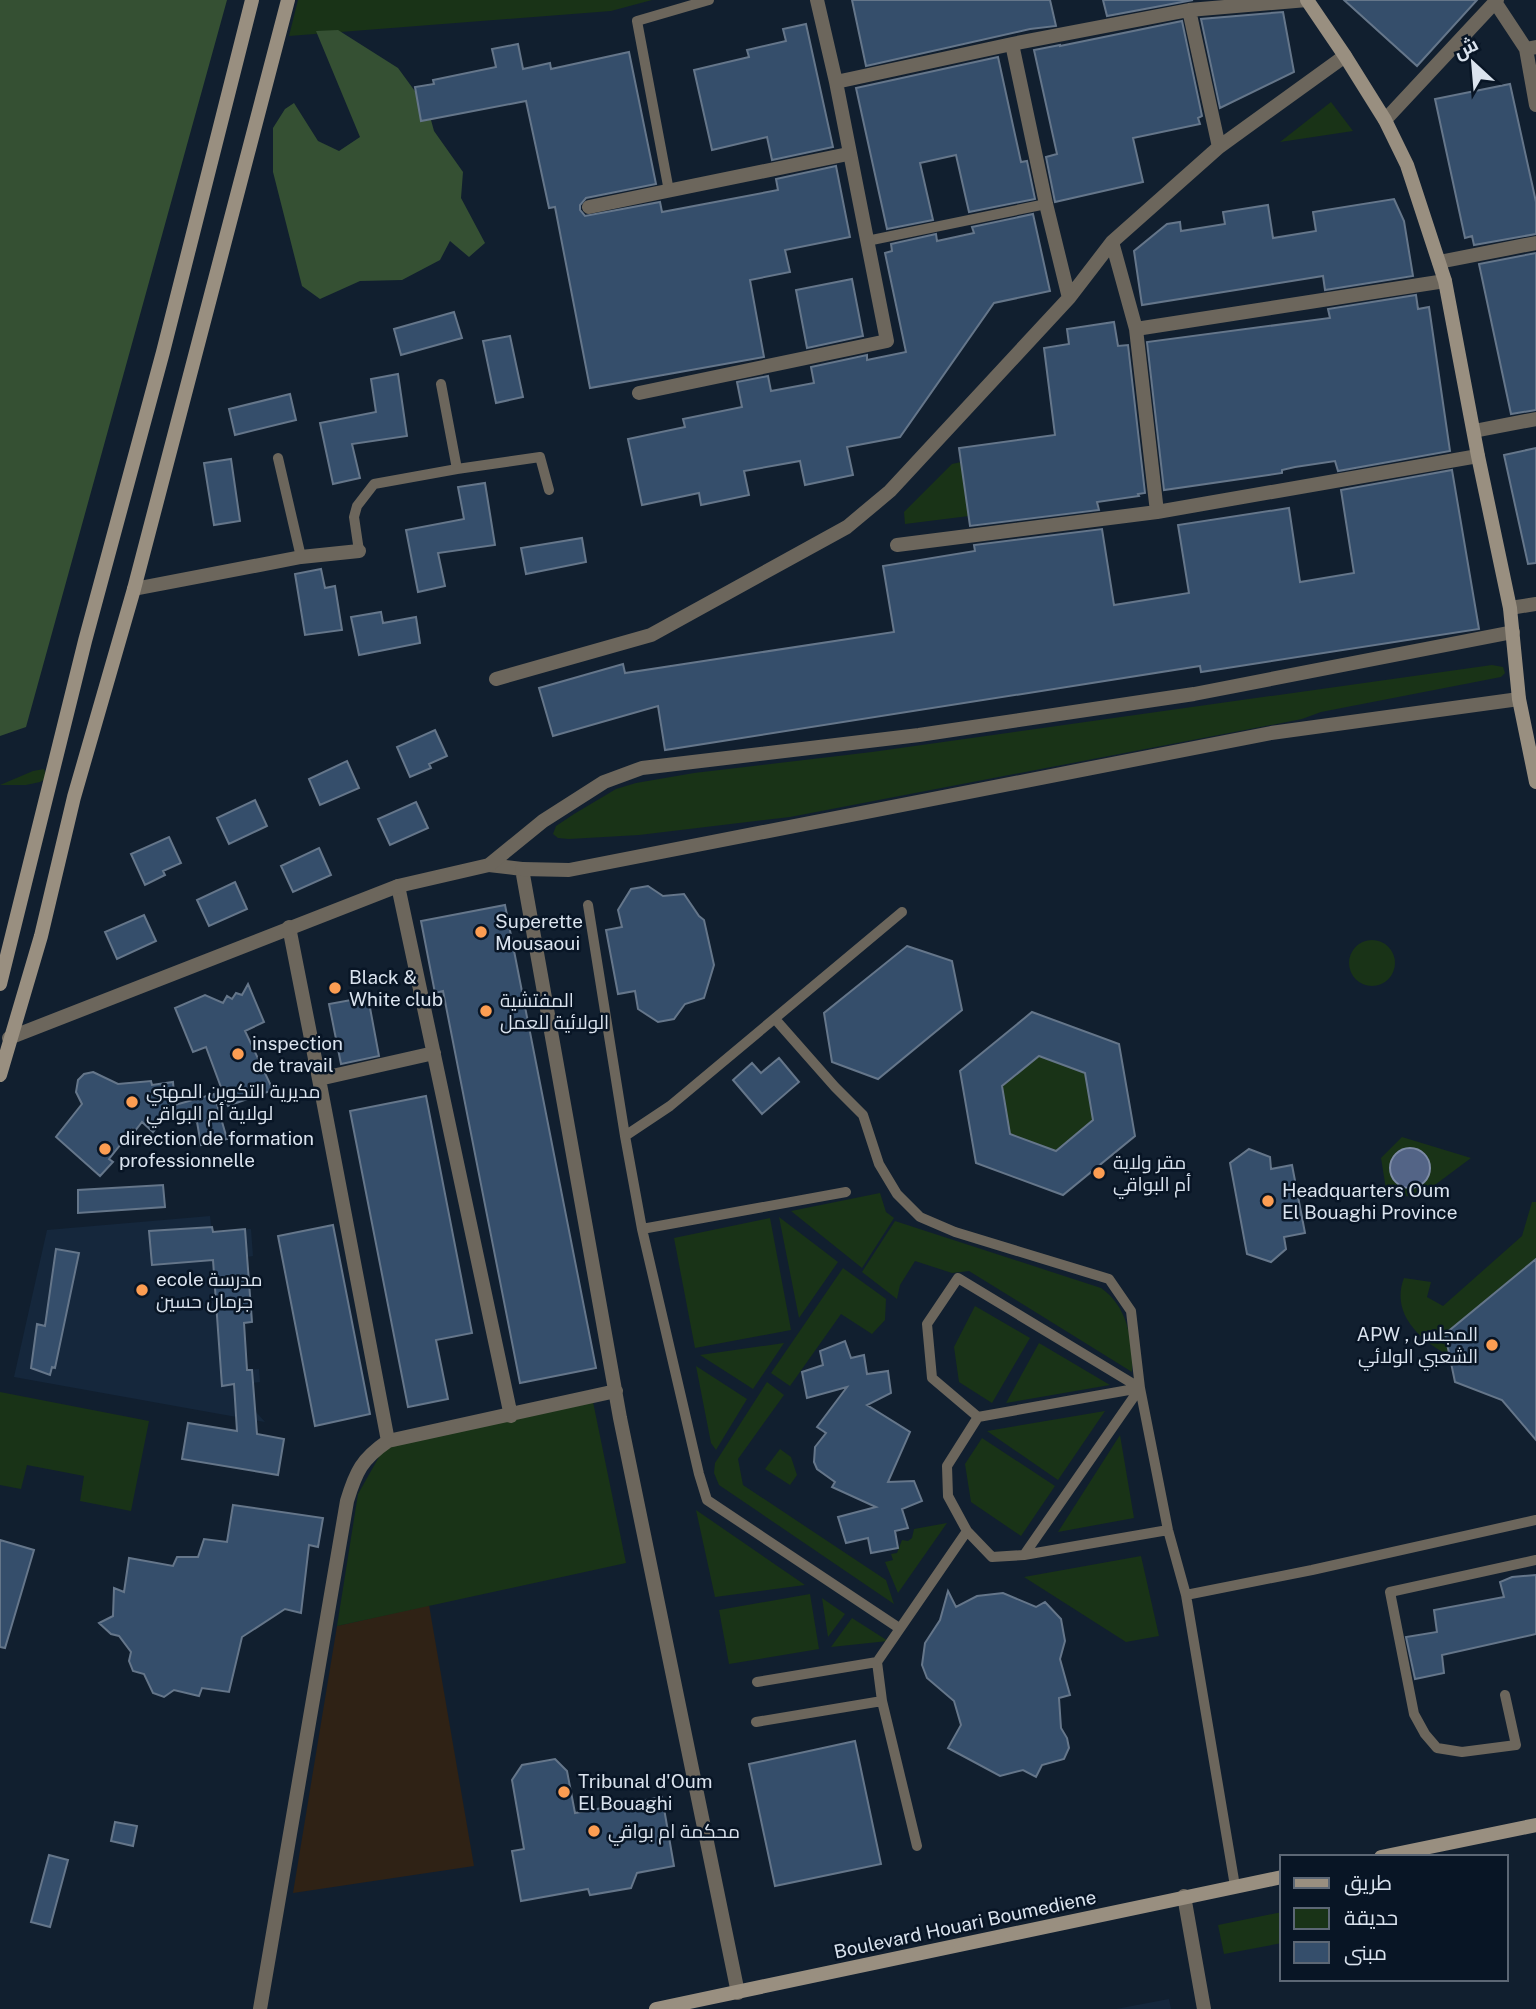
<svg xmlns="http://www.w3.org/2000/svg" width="1536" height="2009" font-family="'Public Sans',Cairo,sans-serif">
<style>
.commercial{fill:#2f2215}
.built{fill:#15273c}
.green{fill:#193317}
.forest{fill:#355033}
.water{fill:#536486;stroke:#7c8aa5;stroke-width:2}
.building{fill:#354e6b;stroke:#65768a;stroke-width:2;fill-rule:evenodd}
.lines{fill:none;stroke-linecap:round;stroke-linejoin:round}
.service{stroke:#6c665c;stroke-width:10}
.minor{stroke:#6c665c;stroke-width:14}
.tertiary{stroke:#6c665c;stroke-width:14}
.secondary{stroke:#998f80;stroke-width:14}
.poi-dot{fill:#fc9d52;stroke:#081525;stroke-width:2.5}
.labels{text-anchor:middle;stroke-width:5;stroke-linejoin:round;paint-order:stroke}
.poi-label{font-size:19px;fill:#dae3ee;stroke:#081525;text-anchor:start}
.street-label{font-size:19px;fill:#dae3ee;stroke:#081525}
</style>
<rect width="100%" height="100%" fill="#111f2f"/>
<path class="commercial" d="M429 1605 474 1866 293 1893 337 1626Z"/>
<path class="built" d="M210 1216 212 1232 251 1229 253 1256 247 1257 252 1322 244 1323 247 1358 248 1370 259 1369 260 1382 253 1383 256 1412 265 1422 14 1377 47 1230Z
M1169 1999 1171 2009H1116Z"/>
<path class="green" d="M298 0H652L611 11 289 36Z
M1331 102 1353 131 1280 142Z
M961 462 969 516 905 524 904 512 952 464Z
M1492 665 1503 667 1505 673 1501 677 1321 712 1302 719 790 817 639 835 569 839 558 838 553 834 556 826 574 814 616 789 636 783 694 773 872 752Z
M44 769 47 778 40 782 26 785H0L33 771Z
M1349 963a23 23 0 1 1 46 0a23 23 0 1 1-46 0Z
M1039 1056 1085 1073 1093 1120 1056 1151 1010 1134 1002 1086Z
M1402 1137 1471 1158 1416 1199 1386 1189 1381 1158Z
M880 1193 886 1212 894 1218 862 1268 791 1211Z
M1532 1202H1536V1259L1450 1356C1421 1341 1390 1314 1404 1278L1431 1282 1427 1297 1443 1306 1522 1236Z
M779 1217 838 1262 799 1318Z
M770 1218 791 1330 695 1348 674 1238Z
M895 1221 1101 1288C1128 1307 1133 1340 1132 1372L969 1271 952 1273 915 1261 900 1285 897 1299 862 1272Z
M843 1268 886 1299 885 1320 872 1334 841 1314 790 1386 771 1373Z
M975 1306 1030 1338 992 1403 959 1382 954 1347Z
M784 1343 753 1389 700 1355Z
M1039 1343 1110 1385 1006 1403Z
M696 1366 747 1399 716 1450 711 1443Z
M767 1382 784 1395 738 1459 743 1485 886 1580 894 1604 719 1485 714 1473 715 1463Z
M0 1392 149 1421 131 1511 80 1501 84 1476 27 1465 21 1489 0 1485Z
M592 1397 626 1563 337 1626 358 1494 388 1441Z
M1105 1411 1058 1480 987 1431Z
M1120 1435 1134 1518 1058 1532Z
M982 1438 1055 1486 1021 1536 971 1502 965 1464Z
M780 1449 791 1457 797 1475 790 1485 765 1469Z
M696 1510 805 1585 715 1597Z
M947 1523 898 1593 885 1562 893 1560 891 1554 897 1553 902 1540 908 1541 912 1538 914 1529Z
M1141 1556 1159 1636 1126 1642 1024 1577Z
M810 1594 819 1649 729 1664 719 1610Z
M822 1598 845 1614 828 1637Z
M852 1618 888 1641 831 1647Z
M1282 1912V1943L1224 1954 1218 1925Z"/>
<path class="forest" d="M0 0H227L26 727 0 736Z
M338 30 398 68 428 109 434 131 463 172 461 198 485 243 469 257 450 241 440 260 402 280 360 281 320 299 302 286 273 172V128L285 109 294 103 318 141 339 151 360 137 316 31Z"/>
<path class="water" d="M1390 1168a20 20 0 1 1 40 0a20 20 0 1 1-40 0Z"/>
<path class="building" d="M852 0H1050L1056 26 1030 29 866 66Z
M1103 0H1193L1107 16Z
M1344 0H1477L1417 66Z
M1283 12 1294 72 1220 108 1201 19Z
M1182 21 1202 116 1198 118 1200 124 1133 138 1143 182 1055 202 1046 157 1057 154 1034 50 1060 45V46Z
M806 24 833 147 772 160 767 137 712 150 694 70 749 57 747 50 786 41 783 29Z
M518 44 523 69 550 63 551 69 629 52 656 184 586 198 580 205V210L585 216 660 202 662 212 731 199 778 190 776 179 836 166 850 237 785 250 790 272 750 280 764 357 590 388 555 207 549 208 526 101 421 121 415 87 434 84 433 80 496 67 492 49Z
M998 57 1021 162 1027 161 1035 199 969 212 956 155 920 163 933 220 887 229 856 88Z
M1510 84 1536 202V234L1474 245 1472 236 1465 238 1435 99Z
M1394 199 1404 221 1413 276 1325 290 1323 276 1142 305 1134 251 1167 224 1180 222 1181 231 1225 224 1223 212 1268 205 1273 238 1316 231 1313 212Z
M1033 214 1050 291 994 303 900 437 847 447 853 475 805 485 800 461 744 471 749 495 701 505 699 493 642 505 628 439 685 427 683 419 742 407 737 382 768 376 771 391 814 383 811 367 867 355V360L906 352 885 253 892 251 891 244 936 234 937 241 974 233 972 227Z
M1536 253V410L1511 414 1479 264Z
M852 279 863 336 807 348 796 290Z
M1416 295 1418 309 1429 307 1450 451 1338 471 1335 461 1295 467 1282 470V473L1164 490 1147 342 1330 318 1328 309Z
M454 312 462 338 401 355 394 329Z
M1114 322 1118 346 1128 345 1145 493 1138 494 1139 496 1097 502 1099 510 970 526 959 448 1055 435 1044 348 1069 344 1067 329Z
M510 336 523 397 496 403 483 341Z
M398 374 407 436 352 444 360 478 333 484 320 423 376 412 371 379Z
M290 394 296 420 235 435 229 409Z
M1536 448V563L1528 564 1504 455Z
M231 459 240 521 214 525 204 463Z
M1452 470 1479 629 1201 672 1200 666 665 750 658 706 553 736 539 688 623 664 625 673 894 632 883 566 975 551 974 545 1102 529 1114 605 1189 593 1178 525 1289 508 1300 582 1354 573 1341 490Z
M485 483 495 545 438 553 445 586 418 592 406 530 464 519 458 487Z
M582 538 586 562 526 574 521 548Z
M321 569 325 588 335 586 342 630 305 635 295 574Z
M381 612 383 623 416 617 420 643 359 655 351 617Z
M435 730 447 756 429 764 431 768 410 777 397 747Z
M347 761 359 788 320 805 309 779Z
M255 800 267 826 229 844 217 818Z
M416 802 428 828 390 845 378 819Z
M169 837 181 863 163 871 165 875 145 885 131 854Z
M319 848 331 875 293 892 281 866Z
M235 882 247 909 209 926 197 900Z
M648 886 663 896 684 894 699 916 704 920 714 965 704 998 685 1004 674 1019 658 1022 638 1009 635 991 618 994 606 930 622 927 618 910 631 889Z
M505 905 596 1368 520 1383 443 991 435 993 421 921Z
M144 915 156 941 117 959 105 932Z
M907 946 952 961 962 1010 878 1079 832 1062 824 1013Z
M248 984 264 1022 245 1031 273 1090 228 1106 206 1047 193 1052 175 1008 205 995 223 1003 227 996 232 999 236 993 242 995Z
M368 997 379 1056 341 1064 329 1004Z
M1032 1012 1119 1044 1135 1136 1063 1195 976 1163 960 1071ZM1039 1056 1085 1073 1093 1120 1056 1151 1010 1134 1002 1086Z
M779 1058 799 1082 762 1114 733 1080 752 1063 761 1073Z
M93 1072 118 1084 151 1081 152 1085 173 1082 175 1105 214 1094 227 1139 201 1145 197 1122 172 1109 153 1132 142 1122 135 1131 133 1129 109 1159 113 1162 100 1176 56 1137 82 1104 76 1092 78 1080 84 1074Z
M426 1096 472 1333 436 1340 448 1399 408 1407 350 1111Z
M1249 1149 1270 1157 1271 1169 1292 1165 1305 1233 1284 1237 1286 1249 1271 1262 1247 1254 1230 1163Z
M163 1185 165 1207 78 1213V1190Z
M333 1225 370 1414 315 1426 278 1236Z
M212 1227 213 1232 245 1229 252 1322 244 1323 247 1370H252L257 1434 284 1439 278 1475 182 1459 188 1423 237 1431 234 1384 222 1386 213 1260 152 1265 149 1231Z
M56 1249 79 1253 55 1368 52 1367 50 1375 31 1368 37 1324 45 1326Z
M1536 1259V1440L1502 1400 1455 1382 1445 1334Z
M845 1341 851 1358 864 1355 867 1374 888 1371 891 1393 867 1405 910 1432 888 1482 914 1481 922 1501 902 1509 908 1528 895 1531 898 1548 871 1553 868 1538 846 1543 838 1517 876 1507 832 1487 835 1482 817 1469 814 1462 815 1447 826 1433 817 1427 847 1387 807 1398 802 1372 823 1365 820 1351Z
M233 1505 323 1518 318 1547 309 1545 301 1613 285 1609 242 1637 229 1692 202 1688 199 1696 174 1690 164 1697 153 1693 144 1674 133 1671 129 1661 131 1652 119 1636 111 1634 99 1623 113 1616 114 1588 124 1592 129 1558 173 1566 177 1557H198L204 1539 227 1542Z
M0 1540 34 1550 5 1648 0 1647Z
M1536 1575V1634L1442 1655 1444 1673 1415 1679 1406 1637 1437 1632 1434 1610 1504 1597 1500 1582 1512 1577Z
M948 1591 956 1607 977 1596 1003 1593 1036 1607 1045 1602 1061 1619 1065 1641 1060 1659 1070 1695 1059 1698 1061 1728 1067 1738 1069 1748 1064 1759 1042 1765 1036 1777 1023 1770 1000 1776 948 1748 961 1725 954 1701 927 1678 922 1665 925 1643 940 1620Z
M855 1741 881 1864 775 1886 749 1764Z
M555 1759 567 1771 575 1813 662 1797 674 1866 637 1873 631 1888 590 1895 588 1889 521 1901 512 1851 524 1849 512 1780 522 1765Z
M115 1822 137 1826 133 1846 111 1841Z
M49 1855 68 1860 50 1927 31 1922Z"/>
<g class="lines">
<path class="service" d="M669 191 637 21 709 0
M867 241 1046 204
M278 458 301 557
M457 469 540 457 549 490
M359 551 354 517 357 506 374 484 457 469 441 384
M588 905 625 1136
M775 1019 835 1087 863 1115 879 1164 897 1194 920 1217 955 1232 1109 1279 1131 1311 1140 1388 1168 1530 1186 1595 1235 1886
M642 1229 846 1192
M978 1417 1140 1388 1024 1555
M967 1531 992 1557 1024 1555 1168 1530
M1186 1595 1312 1570 1536 1520
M899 1628 707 1500 699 1474 642 1229 625 1136 670 1106 902 912
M757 1682 877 1662 967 1531 948 1496 947 1466 978 1417 932 1378 927 1324 958 1278 1140 1388
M1505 1695 1516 1745 1462 1752 1437 1748 1425 1734 1414 1714 1390 1592 1536 1560
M882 1701 917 1846
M756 1722 882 1701 877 1662"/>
<path class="minor" d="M817 0 836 82
M1495 2 1526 49
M1189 10 1219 147
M1012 44 1046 204 1069 298
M1536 47 1526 49 1536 105
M1385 120 1497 0
M589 207 848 154
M1112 242 1136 329 1157 512
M1439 262 1536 243
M1136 329 1445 281
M639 393 887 341 836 82 1012 44 1189 10 1307 0
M1474 431 1536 419
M897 545 1157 512 1478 456
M134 589 301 557 359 551
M1510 608 1536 604
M496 679 651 635 847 527 890 491 1069 298 1112 242 1219 147 1345 56
M489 865 522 869 620 1418 738 1993
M398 886 511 1416
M289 927 319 1079
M388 1441 319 1079 434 1053
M1184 1896 1204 2009
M260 2009 347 1501C356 1471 362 1459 388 1441L616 1391"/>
<path class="tertiary" d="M522 869 569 870 1271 733 1519 699
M9 1038 398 886 489 865 543 821 604 782 642 768 919 735 1194 694 1513 632"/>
<path class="secondary" d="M1307 0 1345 56 1385 120 1407 165 1445 281 1478 456 1510 608 1519 699 1536 782
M0 984 85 641 163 352 252 0
M0 1075 41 936 74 797 134 589 288 0
M1381 1857 1536 1825
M656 2009 1282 1877"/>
</g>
<g class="poi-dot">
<circle cx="481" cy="932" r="7"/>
<circle cx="335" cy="988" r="7"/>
<circle cx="486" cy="1011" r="7"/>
<circle cx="238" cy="1054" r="7"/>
<circle cx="132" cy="1102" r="7"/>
<circle cx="105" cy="1149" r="7"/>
<circle cx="1099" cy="1173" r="7"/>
<circle cx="1268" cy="1201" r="7"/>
<circle cx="142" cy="1290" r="7"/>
<circle cx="1492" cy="1345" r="7"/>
<circle cx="564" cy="1792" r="7"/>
<circle cx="594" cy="1831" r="7"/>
</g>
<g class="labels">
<g class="poi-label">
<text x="495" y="928">Superette<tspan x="495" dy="22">Mousaoui</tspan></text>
<text x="349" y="984">Black &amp;<tspan x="349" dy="22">White club</tspan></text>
<text x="500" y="1007">المفتشية<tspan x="500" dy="22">الولائية للعمل</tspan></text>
<text x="252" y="1050">inspection<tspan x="252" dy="22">de travail</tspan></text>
<text x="146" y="1098">مديرية التكوين المهني<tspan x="146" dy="22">لولاية أم البواقي</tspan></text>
<text x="119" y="1145">direction de formation<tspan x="119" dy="22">professionnelle</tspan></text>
<text x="1113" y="1169">مقر ولاية<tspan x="1113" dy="22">أم البواقي</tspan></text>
<text x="1282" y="1197">Headquarters Oum<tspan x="1282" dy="22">El Bouaghi Province</tspan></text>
<text x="156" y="1286">ecole مدرسة<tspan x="156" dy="22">جرمان حسين</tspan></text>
<text x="1478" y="1341" text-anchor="end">APW , المجلس<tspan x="1478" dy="22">الشعبي الولائي</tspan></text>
<text x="578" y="1788">Tribunal d'Oum<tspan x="578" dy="22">El Bouaghi</tspan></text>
<text x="608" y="1838">محكمة ام بواقي</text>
</g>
<g class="street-label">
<text transform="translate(965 1924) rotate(-12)" y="7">Boulevard Houari Boumediene</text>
</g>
</g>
<rect x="1280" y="1855" width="228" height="126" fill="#081525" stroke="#5c6775" stroke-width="2"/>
<rect x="1294" y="1878" width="35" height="10" fill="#998f80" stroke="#5c6775" stroke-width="2"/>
<text x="1344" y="1890" font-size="21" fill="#dae3ee">طريق</text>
<rect x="1294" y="1908" width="35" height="21" fill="#193317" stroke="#5c6775" stroke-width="2"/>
<text x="1344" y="1925" font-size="21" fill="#dae3ee">حديقة</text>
<rect x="1294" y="1942" width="35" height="21" fill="#354e6b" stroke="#5c6775" stroke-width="2"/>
<text x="1344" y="1960" font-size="21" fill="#dae3ee">مبنى</text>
<g transform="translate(1473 63) rotate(334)" stroke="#081525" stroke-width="5" paint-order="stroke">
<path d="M0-5L12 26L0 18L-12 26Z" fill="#dae3ee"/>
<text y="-10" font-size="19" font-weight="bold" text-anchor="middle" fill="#dae3ee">ش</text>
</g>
</svg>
